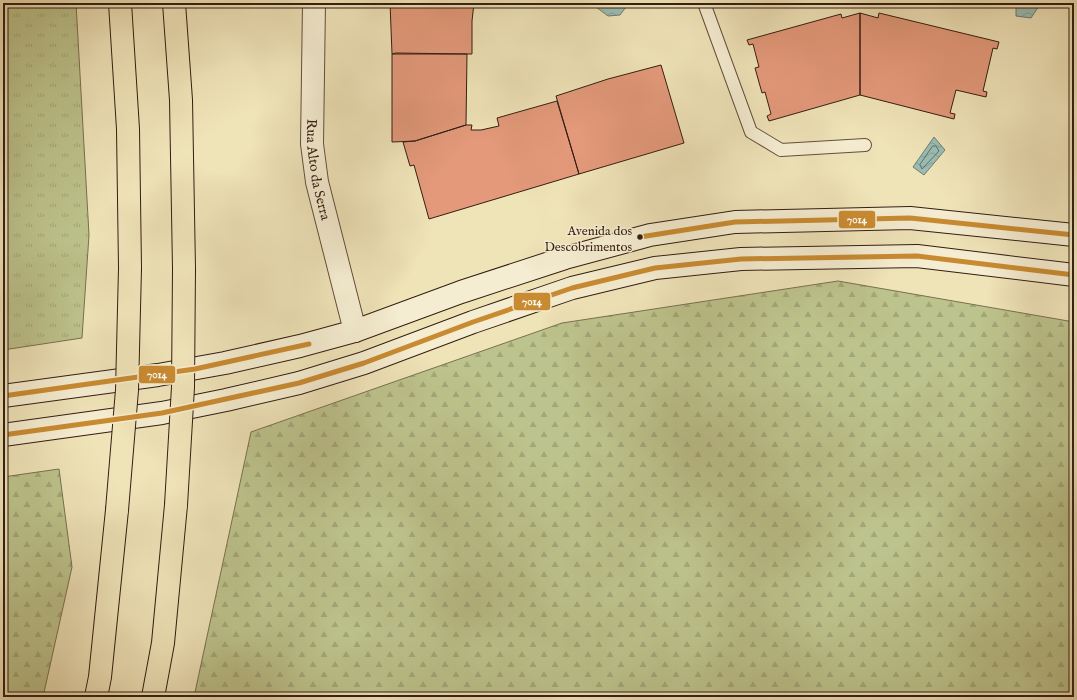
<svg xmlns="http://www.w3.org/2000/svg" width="1077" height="700" font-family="'IM FELL English',serif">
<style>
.grass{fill:url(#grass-tufts);stroke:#78704f}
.forest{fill:url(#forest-firs);stroke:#78704f}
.water{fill:url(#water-waves);stroke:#717d73}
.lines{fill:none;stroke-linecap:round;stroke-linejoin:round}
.shore{stroke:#676d63;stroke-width:1}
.building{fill:#e3997a;stroke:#341d12}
.service-casing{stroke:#634e3c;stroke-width:14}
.minor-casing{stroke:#634e3c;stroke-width:24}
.secondary-casing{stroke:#341d12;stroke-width:24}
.motorway-casing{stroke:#341d12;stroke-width:24}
.path{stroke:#341d12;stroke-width:2.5;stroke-dasharray:3 2;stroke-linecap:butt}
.service{stroke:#f5edd1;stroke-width:12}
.minor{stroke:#f5edd1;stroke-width:22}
.secondary{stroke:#f5edd1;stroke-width:22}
.motorway{stroke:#efe3b8;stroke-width:22}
.motorway-bridge-casing{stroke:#341d12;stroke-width:24;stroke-linecap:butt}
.motorway-bridge{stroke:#efe3b8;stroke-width:22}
.bus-1-casing{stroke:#f5edd1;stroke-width:8}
.bus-1{stroke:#c98b31;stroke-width:5}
.bus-dot{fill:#341d12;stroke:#f5edd1;stroke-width:1.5}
.labels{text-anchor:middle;stroke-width:3;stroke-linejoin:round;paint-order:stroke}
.bus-label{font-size:13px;fill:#341d12;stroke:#f5edd1;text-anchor:end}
.street-label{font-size:14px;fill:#341d12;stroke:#f5edd1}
.line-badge{stroke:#f5edd1;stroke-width:1.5}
.badge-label{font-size:11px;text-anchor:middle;font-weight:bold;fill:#fff}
</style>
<defs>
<pattern id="grass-tufts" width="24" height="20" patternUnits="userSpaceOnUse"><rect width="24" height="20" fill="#bdc38c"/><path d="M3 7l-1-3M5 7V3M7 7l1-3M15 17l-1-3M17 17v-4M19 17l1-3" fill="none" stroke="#a3a778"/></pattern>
<pattern id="forest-firs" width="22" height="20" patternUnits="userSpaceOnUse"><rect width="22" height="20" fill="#bdc38c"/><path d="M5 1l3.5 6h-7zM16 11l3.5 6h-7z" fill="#a3a778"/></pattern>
<pattern id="water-waves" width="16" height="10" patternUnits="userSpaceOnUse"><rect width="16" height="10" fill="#9abdb4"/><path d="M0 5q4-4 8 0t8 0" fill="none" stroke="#85a29a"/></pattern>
</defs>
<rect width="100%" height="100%" fill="#efe3b8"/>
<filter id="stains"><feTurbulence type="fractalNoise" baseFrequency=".005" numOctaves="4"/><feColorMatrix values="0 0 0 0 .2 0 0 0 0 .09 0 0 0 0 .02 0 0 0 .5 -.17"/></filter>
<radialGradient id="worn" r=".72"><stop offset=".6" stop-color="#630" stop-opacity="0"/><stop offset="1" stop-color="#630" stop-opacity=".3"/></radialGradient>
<path class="grass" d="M3 3H76L89 235 82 338 3 350Z"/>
<path class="forest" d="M838 281 1074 322V697H194L251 432 562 323Z
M59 469 72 567 43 697H3V477Z"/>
<path class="water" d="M597 3H629L620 15 608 16 596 7Z
M1022 3H1041L1031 18 1016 16V8Z
M934 137 945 150 924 175 913 167Z"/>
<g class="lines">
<path class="shore" d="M933 146H936L939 151 922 169 920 165Z"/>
</g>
<path class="building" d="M390 3H474L472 21V54H392Z
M860 13 878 18 879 13 999 42 997 49 993 48 983 91 987 92 986 97 956 90 950 113 955 114 954 119 860 95Z
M860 13V95L769 121 767 116 771 114 765 92 762 93 755 68 759 67 753 44 749 45 747 40 841 14 842 18Z
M396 53 467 54 466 125 415 141 392 142V54Z
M661 65 684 143 579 174 556 96 608 79Z
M557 101 579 174 429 219 414 165 410 166 403 142 415 141 466 125H472L471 130H481L499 126 497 118Z"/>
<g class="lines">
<defs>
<path id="service" d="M704 3 751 132 781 150 865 145"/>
<g id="minor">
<path id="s1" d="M314 3 312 144 317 182 355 331"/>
</g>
<path id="secondary" d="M3 396 158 375 225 363 300 346 355 331 461 292 565 258 650 235 735 222 910 218 1074 235
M3 435 162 413 226 400 299 383 364 363 473 322 572 288 655 268 741 259 917 256 1074 275"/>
<path id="motorway" d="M120 3 128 129 130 268
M174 3 181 100 184 269
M96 697 100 677 117 510
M153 697 163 643 176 505"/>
</defs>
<use href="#service" class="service-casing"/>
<use href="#minor" class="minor-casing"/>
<use href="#secondary" class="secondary-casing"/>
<use href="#motorway" class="motorway-casing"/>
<path class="path" d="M1069 401 1074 402"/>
<use href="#service" class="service"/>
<use href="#minor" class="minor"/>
<use href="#secondary" class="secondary"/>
<use href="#motorway" class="motorway"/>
<defs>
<path id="motorway-bridge" d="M176 505 183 387 184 269
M117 510 127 390 130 268"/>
</defs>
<use href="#motorway-bridge" class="motorway-bridge-casing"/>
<use href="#motorway-bridge" class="motorway-bridge"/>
<defs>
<path id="bus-1" d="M640 237 735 222 910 218 1074 235
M3 396 195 369 309 344
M3 435 162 413 299 383 364 363 473 322 572 288 655 268 741 259 917 256 1074 275"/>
</defs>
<use href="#bus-1" class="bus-1-casing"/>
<use href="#bus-1" class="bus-1"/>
</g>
<circle class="bus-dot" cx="640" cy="237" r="3.5"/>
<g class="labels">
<g class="bus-label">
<text x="632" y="235">Avenida dos<tspan x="632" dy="16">Descobrimentos</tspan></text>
</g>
<g class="street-label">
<text dy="5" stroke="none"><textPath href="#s1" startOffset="167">Rua Alto da Serra</textPath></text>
</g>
</g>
<g class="line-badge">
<rect x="838" y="210" width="38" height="19" rx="4" fill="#c98b31"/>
<rect x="513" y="292" width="38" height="19" rx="4" fill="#c98b31"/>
<rect x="138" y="365" width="38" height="19" rx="4" fill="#c98b31"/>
</g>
<g class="badge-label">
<text x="857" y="223">7014</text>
<text x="532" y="305">7014</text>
<text x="157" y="378">7014</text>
</g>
<rect width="1077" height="700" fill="none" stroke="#efe3b8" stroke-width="16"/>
<rect x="4" y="4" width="1069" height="692" fill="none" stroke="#341d12" stroke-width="2"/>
<rect x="8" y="8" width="1061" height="684" fill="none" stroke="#341d12"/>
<rect width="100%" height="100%" filter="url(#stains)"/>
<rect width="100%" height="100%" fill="url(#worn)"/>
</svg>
